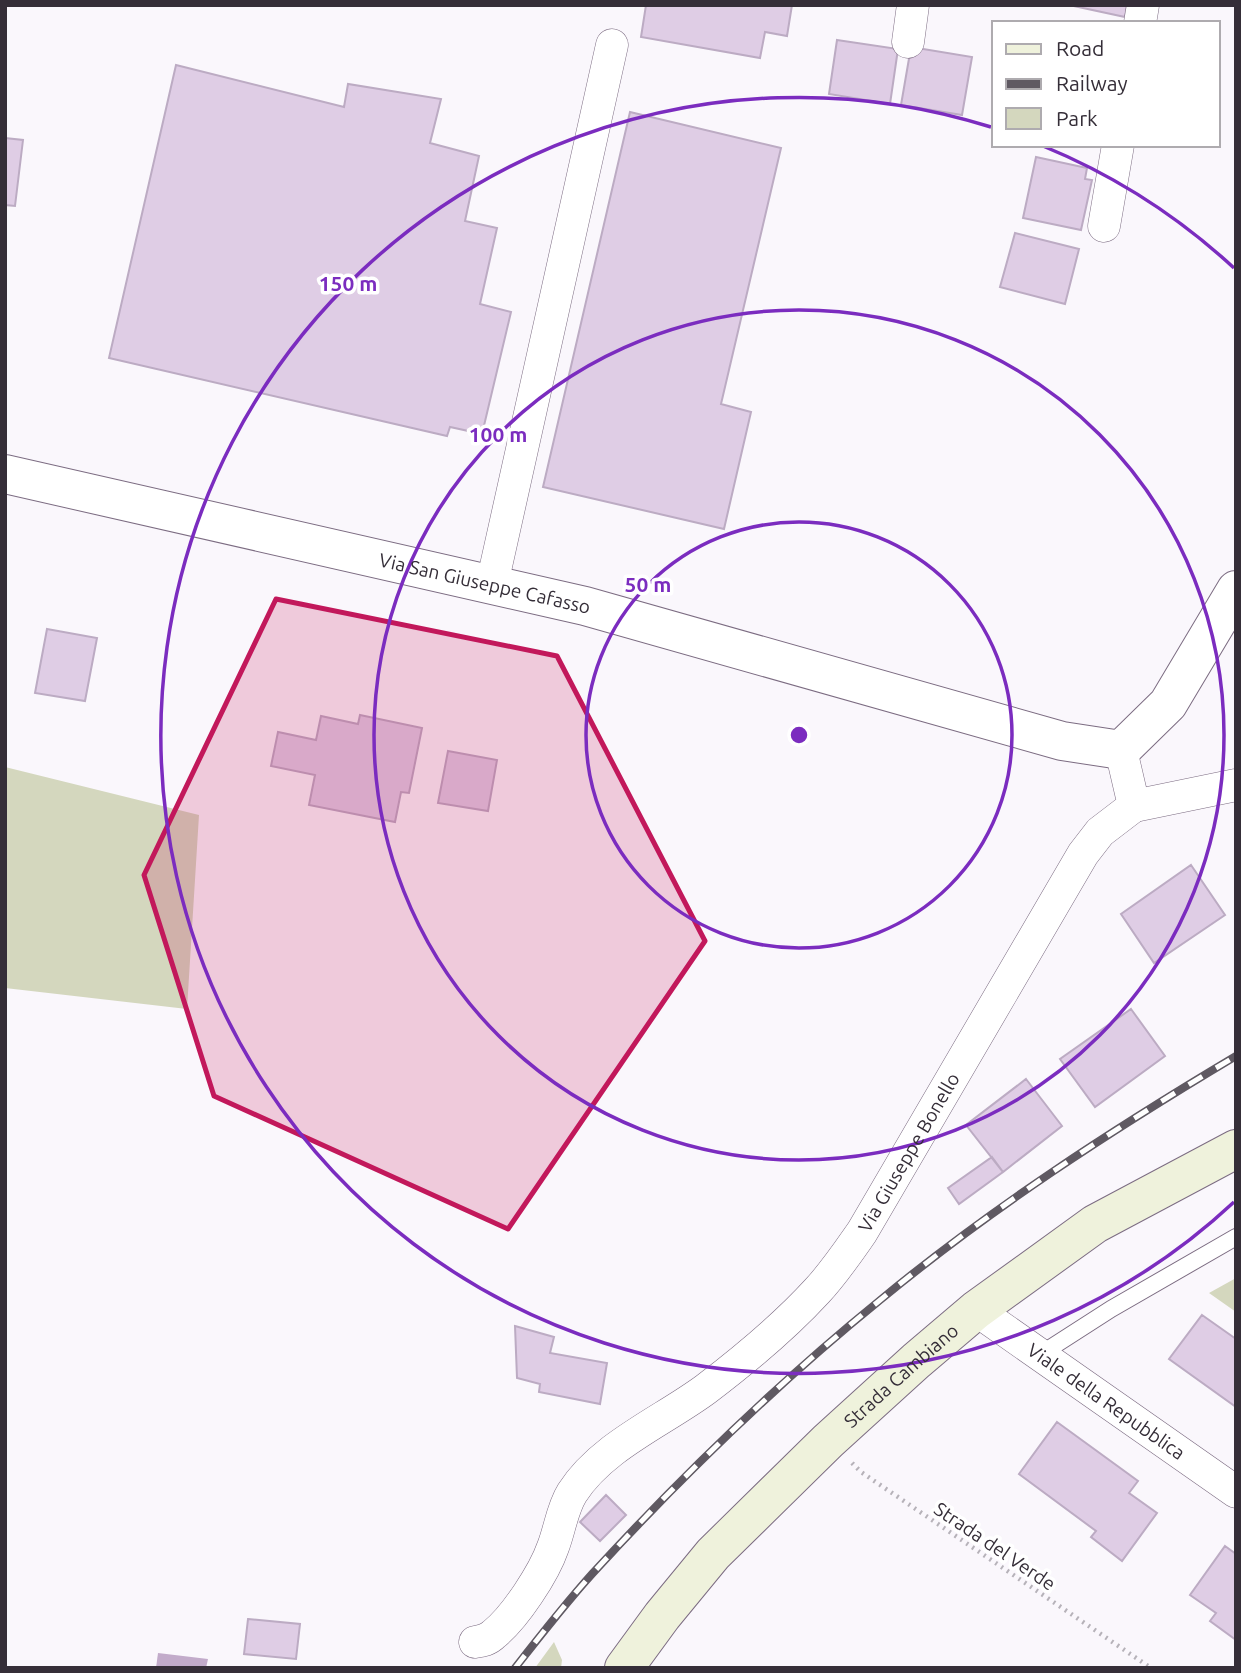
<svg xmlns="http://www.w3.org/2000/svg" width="1241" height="1673" font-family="Ubuntu,sans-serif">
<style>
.green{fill:#d4d7be}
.water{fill:#c2abca}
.building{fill:#dfcde5;stroke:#bcabc3;stroke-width:2}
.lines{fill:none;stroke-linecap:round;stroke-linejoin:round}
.service-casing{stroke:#7c6c82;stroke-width:18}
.minor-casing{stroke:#7c6c82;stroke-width:33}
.tertiary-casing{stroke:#7c6c82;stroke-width:40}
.secondary-casing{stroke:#7c6c82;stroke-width:40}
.path{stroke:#b6b2b9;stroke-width:4.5;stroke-dasharray:2 5;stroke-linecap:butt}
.service{stroke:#fff;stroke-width:16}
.minor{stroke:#fff;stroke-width:32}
.tertiary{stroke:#fff;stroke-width:38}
.secondary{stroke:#eff2dc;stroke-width:38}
.rail-casing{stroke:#5f5962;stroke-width:8}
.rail{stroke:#fff;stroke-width:5;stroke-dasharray:16;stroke-linecap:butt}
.marked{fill:#c2185b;fill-opacity:0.2;stroke:#c2185b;stroke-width:5;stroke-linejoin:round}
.ring{fill:none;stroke:#7b2cbf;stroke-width:3.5}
.labels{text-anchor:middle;stroke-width:7;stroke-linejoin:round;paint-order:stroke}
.street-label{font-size:19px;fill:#352e38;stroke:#fff}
.centre{fill:#7b2cbf;stroke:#fff;stroke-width:3.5}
.ring-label{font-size:21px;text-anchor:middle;font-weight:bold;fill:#7b2cbf;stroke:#fff;stroke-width:7;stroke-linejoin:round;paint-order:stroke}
</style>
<rect width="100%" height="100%" fill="#faf7fc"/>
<path class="green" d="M5 767 199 815 187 1009 5 988Z
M1236 1278V1312L1209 1293Z
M554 1642 562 1660 561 1668H535Z"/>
<path class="water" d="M158 1653 208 1659 206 1668H156Z"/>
<path class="building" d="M646 5H792L787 36 765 32 760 58 641 37Z
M1069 5H1127L1125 17Z
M837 40 898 49 890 104 829 94Z
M911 47 972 57 962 115 901 105Z
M176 65 344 107 348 84 441 99 430 143 479 156 465 221 497 228 480 304 511 312 482 434 450 427 447 436 109 358Z
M630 112 781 148 721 404 751 412 724 529 543 487Z
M5 138 23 140 15 206 5 205Z
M1036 157 1087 168 1085 179 1092 180 1081 230 1023 218Z
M1015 233 1079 249 1065 304 1000 287Z
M47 629 97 638 85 701 35 693Z
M360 715 422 728 409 793 401 792 395 822 309 805 315 775 271 766 278 732 316 740 321 716 358 724Z
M448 751 497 760 488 811 438 803Z
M1191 865 1225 915 1154 963 1121 914Z
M1131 1009 1165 1056 1095 1107 1060 1059Z
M1026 1079 1062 1126 1003 1172 966 1125Z
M992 1157 1003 1172 959 1204 948 1188Z
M1202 1315 1236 1339V1407L1169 1359Z
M515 1326 554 1337 550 1353 607 1363 600 1404 539 1392 540 1384 517 1378Z
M1057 1422 1138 1481 1129 1493 1157 1513 1122 1561 1091 1537 1096 1531 1019 1474Z
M606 1495 626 1515 600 1541 580 1522Z
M1225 1546 1236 1554V1640L1210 1621 1216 1613 1190 1595Z
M248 1619 300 1624 296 1659 244 1654Z"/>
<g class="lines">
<defs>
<path id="service" d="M1041 1354 1111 1309 1236 1237"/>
<g id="minor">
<path d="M1140 23 1143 5"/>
<path d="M908 42 913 5"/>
<path d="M1104 226 1118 145"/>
<path d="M492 584 612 45"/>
<path d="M1134 806 1236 785"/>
<path id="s1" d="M976 1310 1236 1492"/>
<path id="s2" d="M475 1642C482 1641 488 1640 494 1634 515 1617 544 1573 553 1547 560 1529 562 1509 572 1493 602 1446 663 1421 706 1389 744 1360 784 1327 817 1291 834 1273 848 1252 862 1232L1083 854 1100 832 1134 806 1121 750"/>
</g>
<g id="tertiary">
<path id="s3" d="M5 474 585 606 1062 741 1121 750 1168 704 1236 590"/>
</g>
<g id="secondary">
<path id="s4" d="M624 1668 662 1616 713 1554 828 1441 916 1361 976 1310 1095 1224 1236 1149"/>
</g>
</defs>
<use href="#service" class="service-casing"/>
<use href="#minor" class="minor-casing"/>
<use href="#tertiary" class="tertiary-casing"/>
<use href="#secondary" class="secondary-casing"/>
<path class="path" d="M852 1463 861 1472 1151 1668"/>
<use href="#service" class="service"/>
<use href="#minor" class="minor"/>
<use href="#tertiary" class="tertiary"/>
<use href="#secondary" class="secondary"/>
<defs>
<path id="rail" d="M515 1668C540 1636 565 1604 592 1574 681 1477 777 1384 879 1301 990 1209 1112 1130 1236 1056"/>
</defs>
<use href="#rail" class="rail-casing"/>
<use href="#rail" class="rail"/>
</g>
<path class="marked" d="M276 599 557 656 705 941 508 1229 214 1096 144 875Z"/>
<g class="ring">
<circle cx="799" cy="735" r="213"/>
<circle cx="799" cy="735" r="425"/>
<path d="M1234 1202A638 638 0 1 1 991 127M1043 146A638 638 0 0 1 1234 268"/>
</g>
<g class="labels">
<g class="street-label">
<text dy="7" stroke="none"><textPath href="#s3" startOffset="492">Via San Giuseppe Cafasso</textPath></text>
<text dy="7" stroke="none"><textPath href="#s2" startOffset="670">Via Giuseppe Bonello</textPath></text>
<text dy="7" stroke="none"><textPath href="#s4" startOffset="404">Strada Cambiano</textPath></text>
<text dy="7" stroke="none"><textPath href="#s1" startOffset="159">Viale della Repubblica</textPath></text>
<text transform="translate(995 1546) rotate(34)" y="7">Strada del Verde</text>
</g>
</g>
<circle cx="799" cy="735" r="10" class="centre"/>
<g class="ring-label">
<text x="348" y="291">150 m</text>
<text x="498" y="442">100 m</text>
<text x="648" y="592">50 m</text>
</g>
<rect width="1241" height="1673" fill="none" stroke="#352e38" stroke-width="14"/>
<rect x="992" y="21" width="228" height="126" fill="#ffffff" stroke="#aeabaf" stroke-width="2"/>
<rect x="1006" y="44" width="35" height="10" fill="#eff2dc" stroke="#aeabaf" stroke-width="2"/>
<text x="1056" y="56" font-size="21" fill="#352e38">Road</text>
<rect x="1006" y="79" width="35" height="10" fill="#5f5962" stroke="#aeabaf" stroke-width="2"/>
<text x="1056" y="91" font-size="21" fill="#352e38">Railway</text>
<rect x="1006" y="108" width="35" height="21" fill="#d4d7be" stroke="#aeabaf" stroke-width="2"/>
<text x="1056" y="126" font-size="21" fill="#352e38">Park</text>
</svg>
